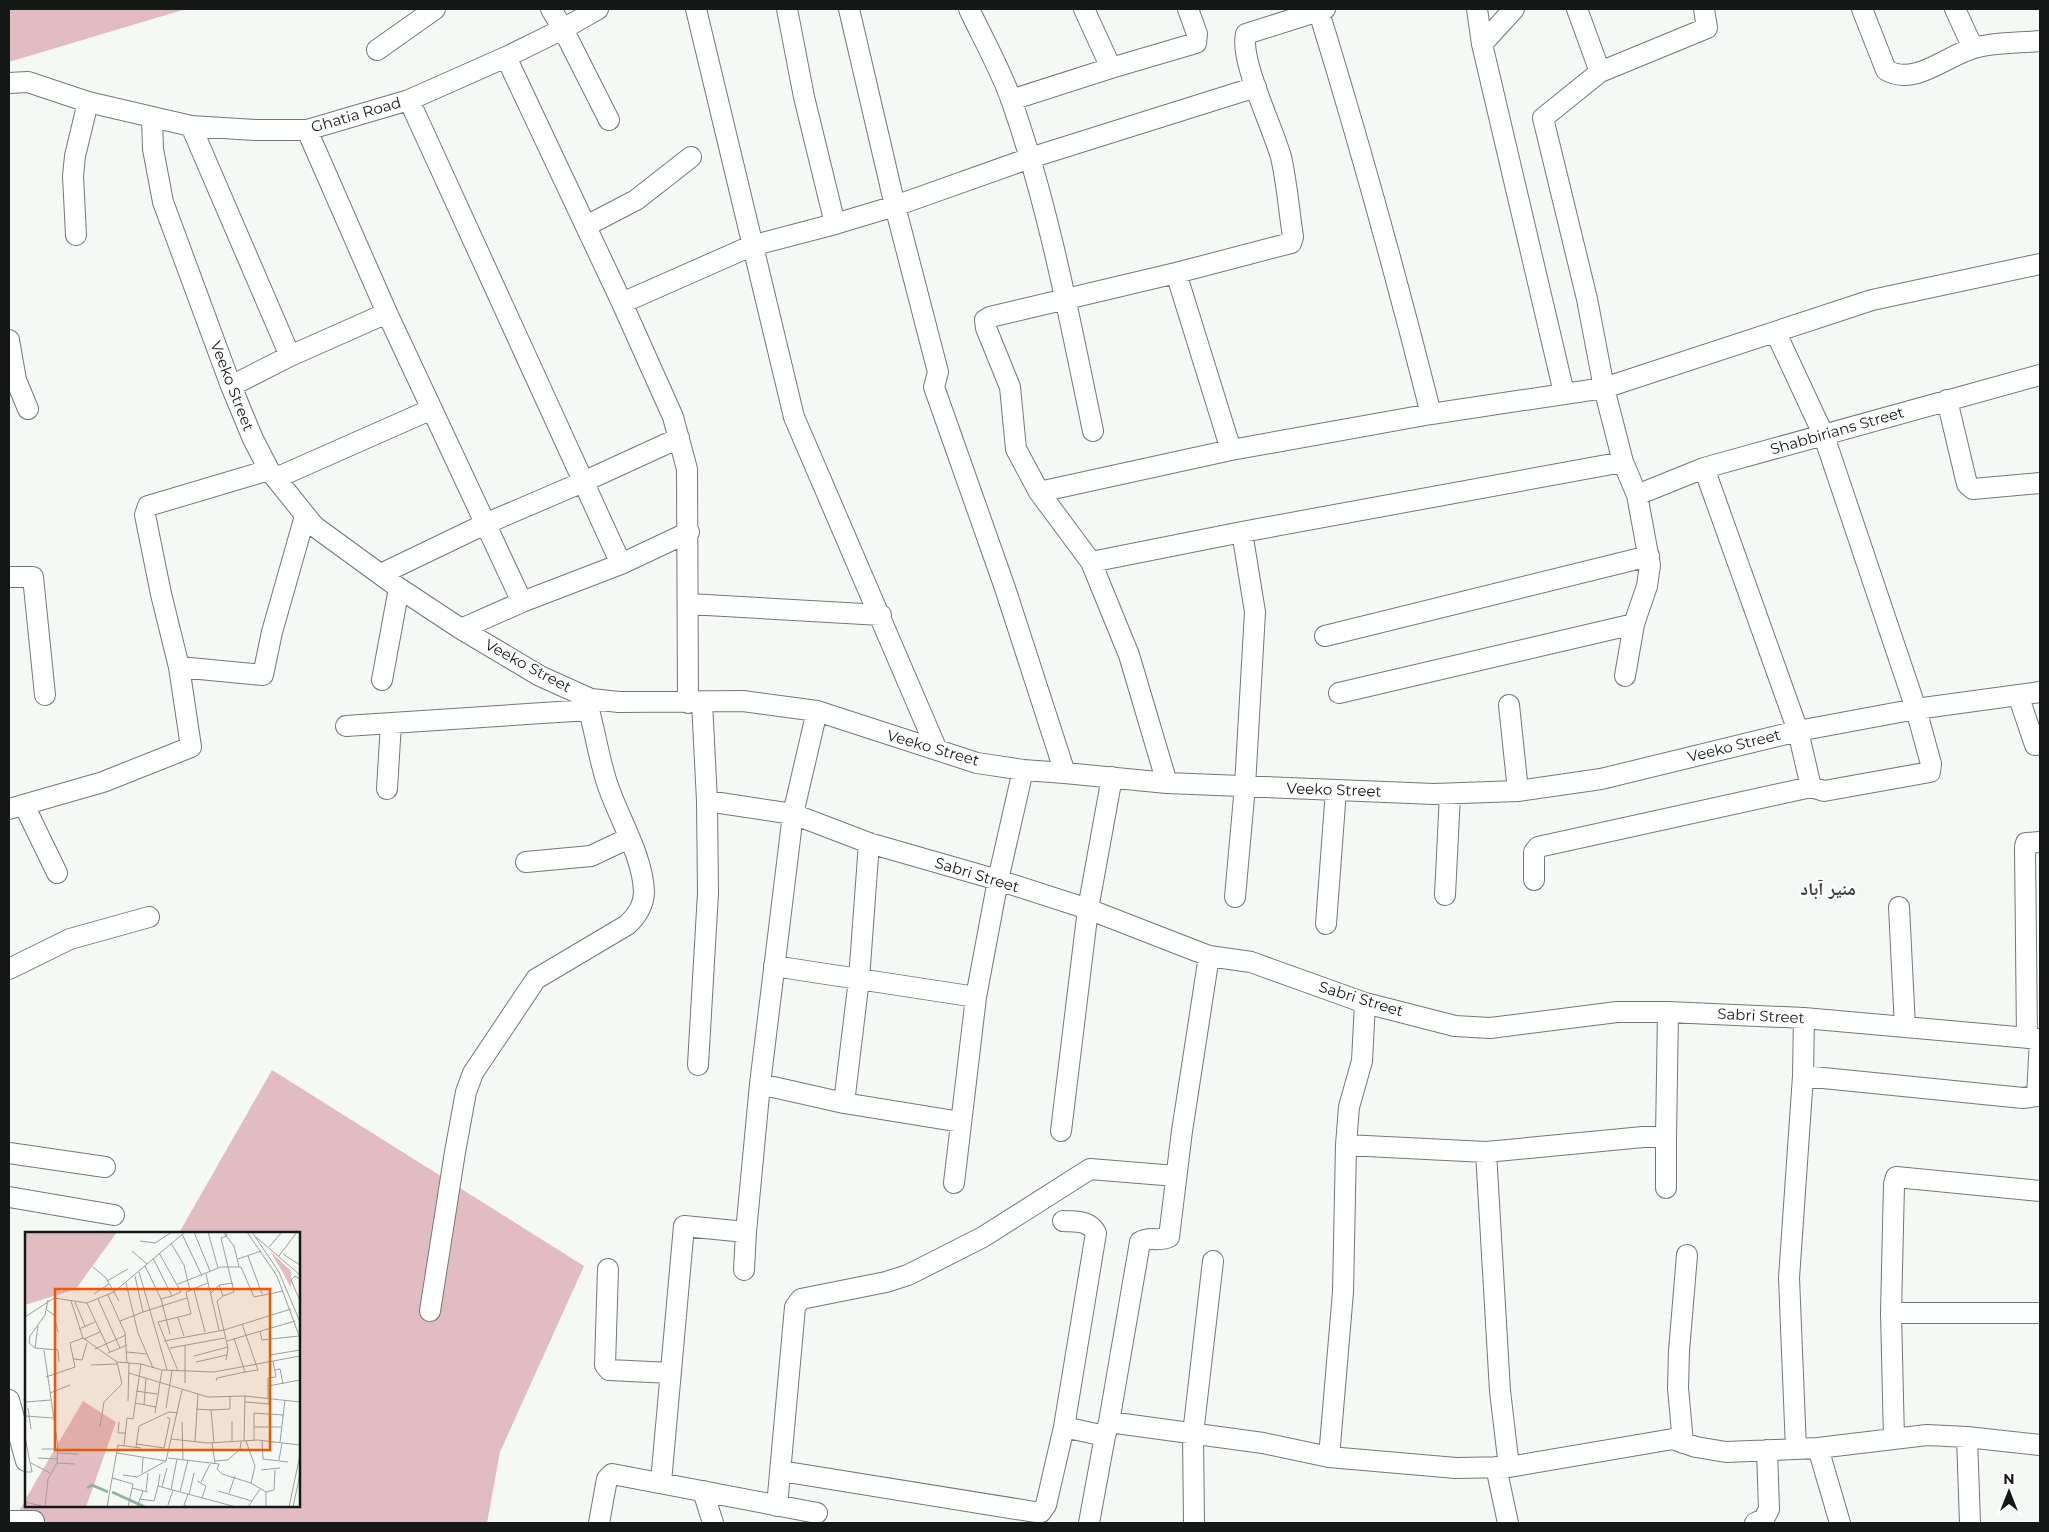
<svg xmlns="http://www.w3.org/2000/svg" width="2049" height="1532" font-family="Montserrat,'Noto Naskh Arabic',sans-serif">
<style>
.green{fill:#e1bcc2}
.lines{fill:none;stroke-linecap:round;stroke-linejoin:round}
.minor-casing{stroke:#737875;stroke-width:22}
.minor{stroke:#fff;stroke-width:20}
.labels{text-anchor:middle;stroke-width:4;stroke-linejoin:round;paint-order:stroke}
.street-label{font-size:15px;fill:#161817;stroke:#fff}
.quarter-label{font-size:18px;font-weight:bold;fill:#3a3f3c;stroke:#fff}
.inset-river{fill:none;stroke:#90b1a0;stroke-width:2.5}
.inset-road{fill:none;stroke:#9b9f9d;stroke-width:1}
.view{fill:#e8590c;fill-opacity:0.15;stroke:#e8590c;stroke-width:2.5}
.inset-edge{fill:none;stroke:#161817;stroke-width:2.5}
</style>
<rect width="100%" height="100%" fill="#f4f9f6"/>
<path class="green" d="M9 9H186L9 62Z
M272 1070 584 1266 500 1452 487 1523H12L26 1499V1506H299V1233H179Z"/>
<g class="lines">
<defs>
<path id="minor" d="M551 9 563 29 609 120
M696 9 794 417 937 750
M787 9 804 97 835 224 895 206 1030 158 1256 87
M849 9 895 206 938 372 934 387 1005 588 1065 773
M969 9C983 39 1001 70 1012 102 1049 208 1070 321 1093 431
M1477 9 1482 44 1564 393
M1577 9 1600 72 1707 28 1704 9
M1862 9 1886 70C1915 87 1947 55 1974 48 1995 42 2019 43 2040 41
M1955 9 1973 48
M1319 12C1360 145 1397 279 1431 414
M1482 44 1514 9
M377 50 435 9
M506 57 622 303 673 417 687 469 688 703
M1111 68 1196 43 1197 34 1188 9
M1600 72 1543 118 1587 299 1604 388 1623 462 1637 495 1650 565 1647 586 1634 624 1625 676
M9 83 28 82 88 102 191 126 255 130H307L409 100 506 57 563 29 598 9
M409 100 621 564
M1011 100 1111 68 1084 9
M152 118 153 149 163 202 231 386 253 439 269 470 314 526 399 588 461 629 540 676 591 699 619 702 743 701 817 711 977 763 1023 770 1065 773 1167 783 1434 794 1518 791 1601 779 1798 731 1916 709 2040 692
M191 126 290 356
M307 130 387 313 522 602
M586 226 636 200 691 157
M76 235 73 176 75 156 88 102
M1176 273 1231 450
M622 303 751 246 835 224
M9 340 16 380 28 409
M231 386 290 356 387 313
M1947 400 1967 484 1973 489 2040 483
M1704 468 1798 731 1811 787 1824 791 1930 772 1931 764 1916 709 1824 436 1776 333
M276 478 432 409
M1039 492 1231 450 1431 414 1604 388 1872 300 2040 264
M1637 495 1704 468 2040 375
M1091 562 1242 532 1623 462
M381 574 485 524 583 482 679 438
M9 577H33L45 695
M689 604 881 615
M461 629 522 602 621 564 689 532
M1325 636 1649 556
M179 667 263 675 272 632 305 516
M382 680 399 588
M1339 693 1634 624
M2018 695 2035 745
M1509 705 1518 791
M346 726 589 710
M1167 783 1129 655 1091 562 1039 492 1016 449 1010 387 986 328 985 320 990 317 1176 273 1291 243 1293 237C1289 211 1287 183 1281 157 1273 128 1239 59 1246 34L1325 9
M387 789 391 723
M707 801 793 814 869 843 998 880 1088 909 1209 956 1251 962 1365 1003 1455 1026 1490 1028 1617 1012H1668L1804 1018 2040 1039
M24 805 57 873
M9 809 103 782 191 747 179 667 161 594 145 515 148 506 269 470
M526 862 591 856 629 838
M1534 880V852L1538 847 1811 787
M1445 895 1450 794
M1235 897 1245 786 1255 612 1242 532
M1899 907 1905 1027
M1326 924 1336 790
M774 966 976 997
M9 969 70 939 149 917
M2027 1038 2025 847 2026 843 2040 842
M698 1065 708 893 707 801 702 702
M1803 1076 2023 1098 2037 1096 2040 1039
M760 1084 844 1103 961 1122
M844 1103 859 979 869 843
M1061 1131 1088 909 1112 777
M1346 1145 1486 1152 1500 1391 1509 1467
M1486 1152 1643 1137H1666L1668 1012
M9 1153 105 1167
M954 1183 976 997 998 880 1023 770
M1666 1188V1137
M9 1197 114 1215
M608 1269 605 1365 609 1370 671 1373
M744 1270 746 1232
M430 1311 455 1152 466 1092 473 1073 536 979 627 925C636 917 644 905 644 892 643 855 617 816 606 780 599 757 595 733 589 710L591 699
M1891 1313H2040
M9 1400 26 1461
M1109 1422 1263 1443 1329 1457 1456 1468 1509 1467 1673 1439 1696 1447 1726 1452 1818 1448 1927 1435 1967 1437 2040 1445
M1064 1427 1105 1436
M1967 1437 1970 1523
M1894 1439 1891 1313 1894 1184 1896 1177 2040 1191
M1683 1443 1678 1388 1679 1351 1687 1255
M1818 1448 1840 1523
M1796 1449 1789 1278 1803 1076 1804 1018
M1329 1457 1343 1292 1346 1145 1349 1107 1362 1061 1365 1003
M1496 1467 1508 1523
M781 1471 1035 1512H1041L1046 1505 1064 1427 1096 1233C1089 1220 1077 1222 1063 1221
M661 1482 684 1226 746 1232 760 1084 793 814 817 711
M703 1491 713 1523
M777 1506 795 1307 801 1299 886 1282 908 1275 983 1237 1090 1169 1176 1176
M9 1521H34
M599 1523 607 1479 612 1474 817 1513
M1089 1523 1105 1436 1109 1422 1140 1242C1149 1236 1159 1242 1169 1237L1182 1131 1209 956
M1194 1523 1193 1434 1213 1261
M1755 1523 1764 1519 1769 1509 1767 1450"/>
</defs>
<use href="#minor" class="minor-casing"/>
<use href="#minor" class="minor"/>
</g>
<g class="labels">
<g class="street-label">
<text transform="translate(356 115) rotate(-16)" y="5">Ghatia Road</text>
<text transform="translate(232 386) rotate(69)" y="5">Veeko Street</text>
<text transform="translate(1837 431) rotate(-16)" y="5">Shabbirians Street</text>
<text transform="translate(528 666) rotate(28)" y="5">Veeko Street</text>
<text transform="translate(1734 746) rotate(-14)" y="5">Veeko Street</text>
<text transform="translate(933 748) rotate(16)" y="5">Veeko Street</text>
<text transform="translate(1334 790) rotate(2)" y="5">Veeko Street</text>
<text transform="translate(977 875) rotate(17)" y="5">Sabri Street</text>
<text transform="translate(1361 999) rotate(17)" y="5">Sabri Street</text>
<text transform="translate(1761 1016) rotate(3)" y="5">Sabri Street</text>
</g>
<g class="quarter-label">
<text x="1828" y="895">منیر آباد</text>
</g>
</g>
<g transform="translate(25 1232)">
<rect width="275" height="275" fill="#f4f9f6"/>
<path d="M0 0H92L51 57 0 73ZM245 19 266 39V56L258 41ZM58 169 91 190 61 275H0V268Z" fill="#e1bcc2"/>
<path class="inset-river" d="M62 256 67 253 83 260M87 260 120 275"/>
<path class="inset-road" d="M169 0 185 39M183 0 193 36M198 0 209 14 214 35M222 0 252 44 275 106M227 0 254 40 275 90M157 2 177 44M231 5 275 43M115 9 130 11 147 0M146 11 159 33 165 59M244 15 257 0M107 19 122 32M134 21 156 60 147 64M258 22 275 33M223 24 237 62M254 24 272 0M128 26 147 64 136 67M213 27 236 19M120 34 136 67 145 102M68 35 81 46 94 69M114 40 142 138M181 42 194 98M110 44 118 80 162 66M275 47 270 44 266 48 275 69M82 49 103 37M101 51 113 101 128 136M153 52 196 35H216L229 65 258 59M194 53 198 64 209 60 196 6 202 4 201 0M169 58 180 100M186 61 194 53 208 51M69 62 84 52M83 63 100 101 102 131M198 64 192 69 203 116 201 128M73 67 95 116M23 68 20 83 5 104 4 111 10 116 33 118 34 130M46 69 58 106 92 130 116 132 137 138 189 140 275 124M50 70 60 94M62 71 85 120M22 78 29 83 33 100M0 85 29 66 62 71 89 60 160 0M153 86 159 104M95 89 118 80M54 97 70 90M235 99 237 108 274 104M209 106 220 140 233 138 217 92M59 107 75 100M139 109 199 98 266 77M202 109 270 89M10 116 13 94M145 116 200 106M70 117 101 103M19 118 33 215 32 231 23 247 20 275M102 120 122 122M83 121 102 113M245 123 275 118M169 124 203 115M49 127 57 128 62 111M171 130 202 123M66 133 92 132M250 138 255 137 258 152M153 139 133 90 166 82 161 60 183 51M104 141 183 165 220 164 275 170M21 145 50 135 45 111 58 106M191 149 192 146 220 140M160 151V113M243 154 275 148M111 159 132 162M25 161 45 153M243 166V146L251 145 248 129M103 169 104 131M0 170 26 168M220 170 244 172V166M110 171 131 175M119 173 121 146M3 176 6 197M141 176 147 139M171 177 186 178 189 211M186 178 205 177V164M130 181 137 138M1 184 28 186M94 190 93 201H100M157 190 158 228M75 195 79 170 97 152 92 130M229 195H257M0 205 7 240H0M146 207 183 211 233 208 275 213M229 208V181L258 183M237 208 238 227 263 230M207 209V189M219 209 220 164M221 209 230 234 226 251 241 260V275M170 210 173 162M255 210 260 168M187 211 190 231M112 212 139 216 145 187 142 185M99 213 102 186 108 187 116 132M111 215 114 194 144 180 153 181M17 217H33M33 221 53 222M92 221 141 229 157 158M13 226 32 227M143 226 194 232 192 237 197 242 226 251M254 228 257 211M190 229 203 228 215 217 216 210M6 231 25 241M32 231 50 232M236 238 255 236M117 241 118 226M135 242 133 254 211 275M98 243 112 245 141 229M87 246 108 252 103 275M172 249 181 254 177 266M176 250 185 232M137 255 142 236M107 256 123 260M146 258 152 227M121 259 123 241M193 259 227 269M155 260 163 228M241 260 249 258 250 238M204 261 210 244M163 262 159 273 163 275M164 263 169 241M115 267 129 269 133 254M0 270 21 275M143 273 148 258M82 275 93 213 116 216M112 275 118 259M223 275 235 257M264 275 275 223M268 275 275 242"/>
<path class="view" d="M30 57H245V218H30Z"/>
<rect width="275" height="275" class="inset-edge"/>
</g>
<rect width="2049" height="1532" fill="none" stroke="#161817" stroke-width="20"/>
<g transform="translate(2009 1492)" stroke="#ffffff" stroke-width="4" paint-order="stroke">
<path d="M0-4L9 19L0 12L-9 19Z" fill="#161817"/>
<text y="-8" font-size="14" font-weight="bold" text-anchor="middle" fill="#161817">N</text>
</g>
</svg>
